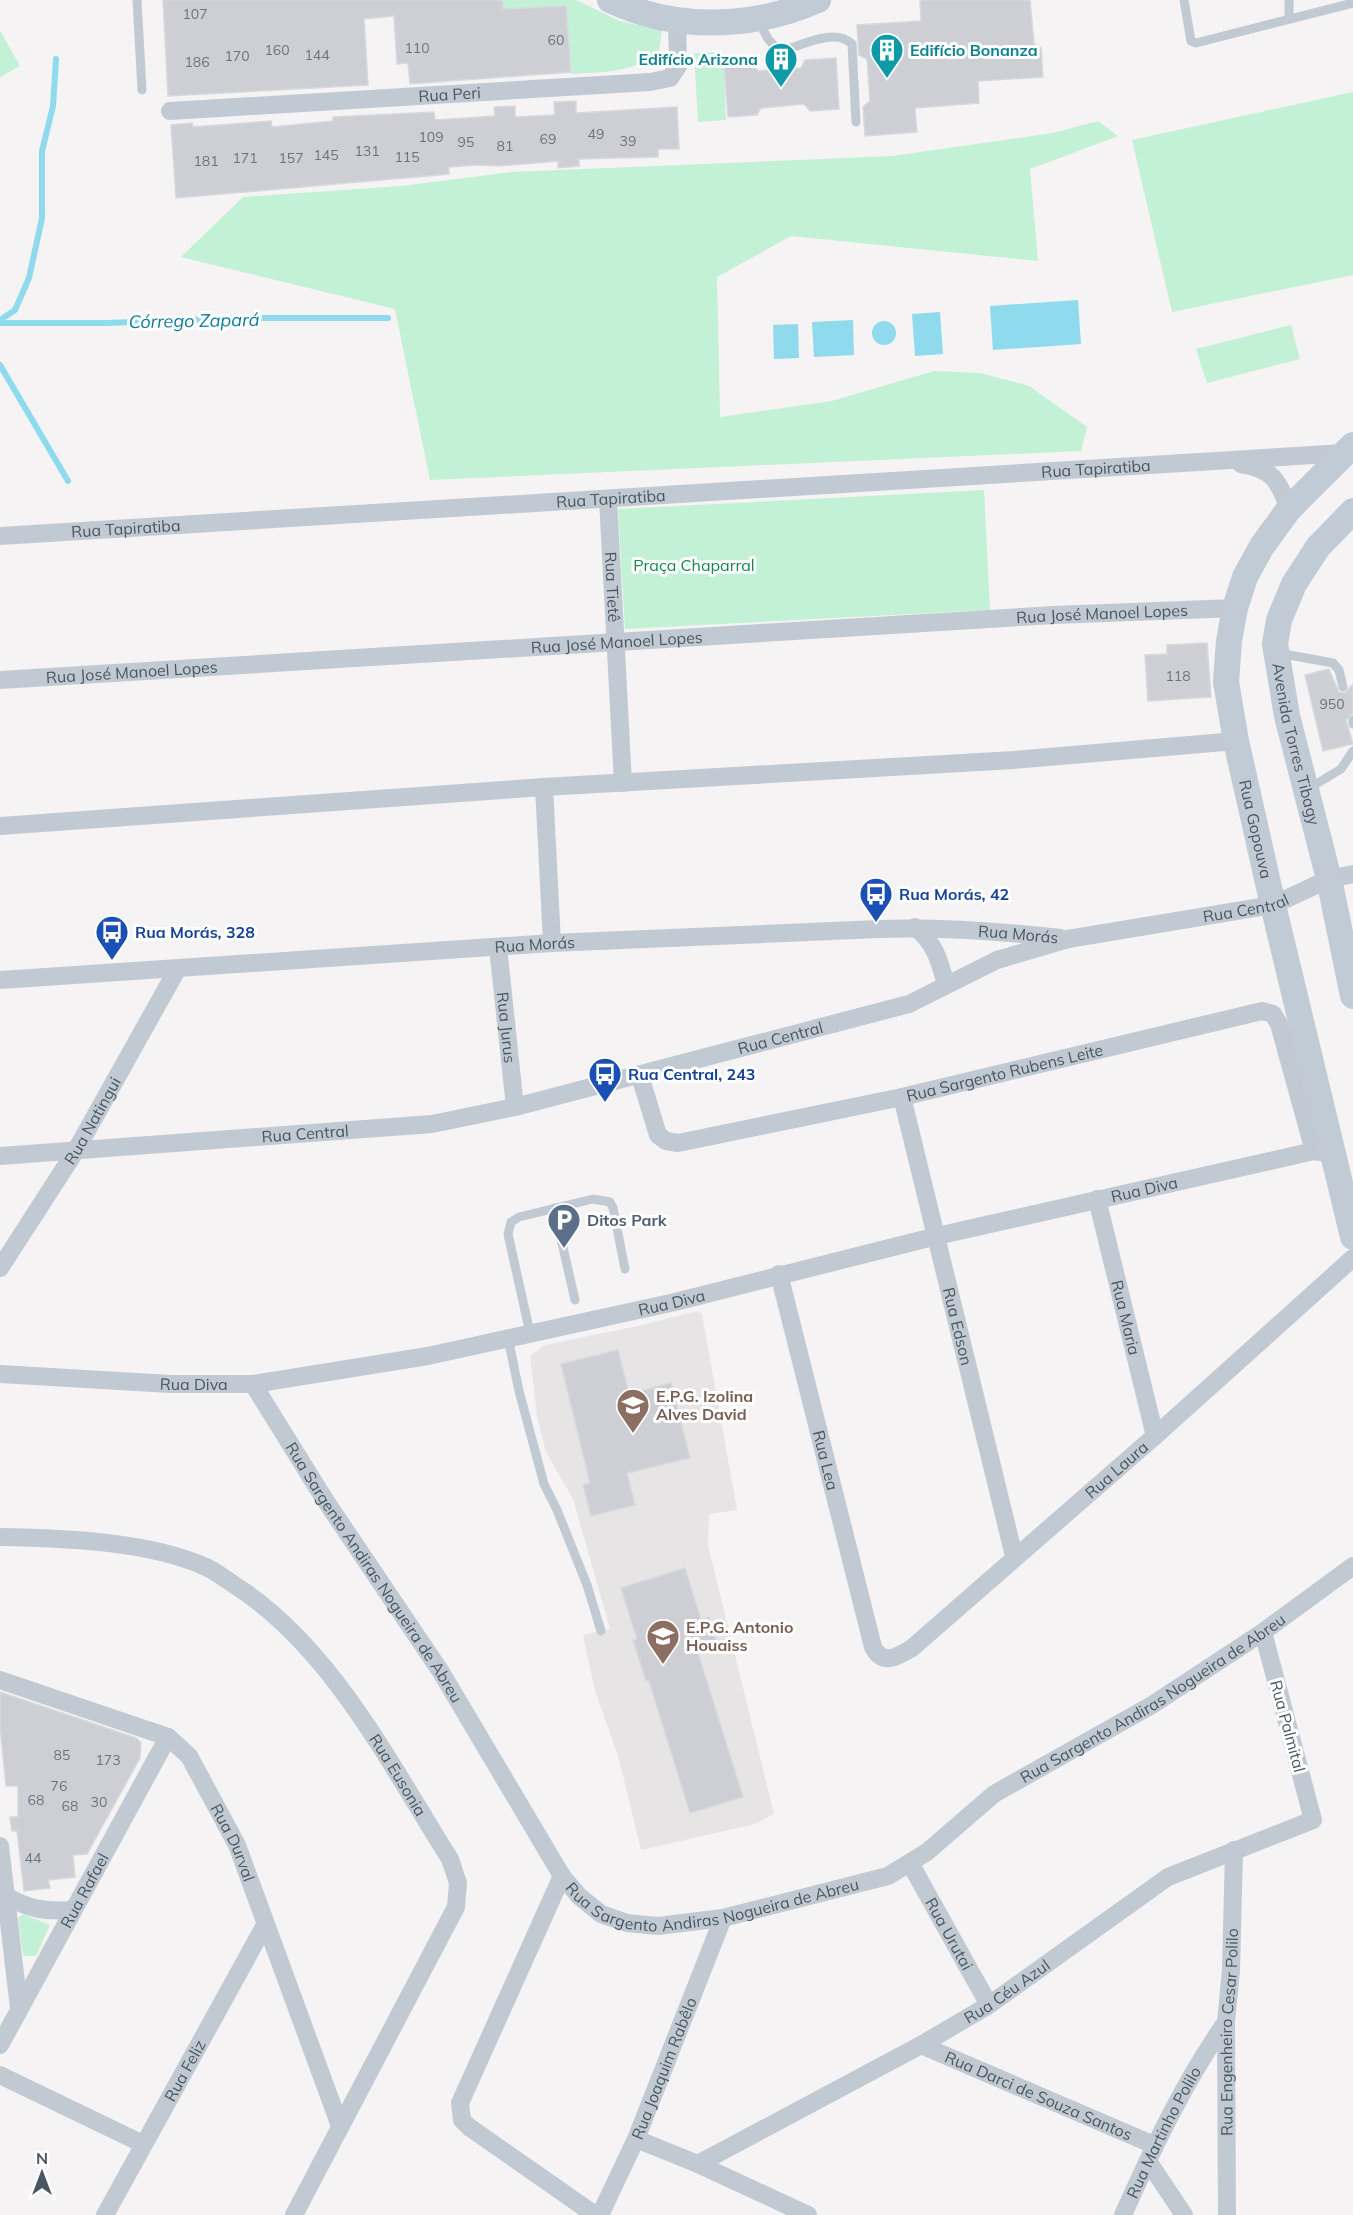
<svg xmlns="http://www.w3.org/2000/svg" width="1353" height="2215" font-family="Mulish,sans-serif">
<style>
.education{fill:#e6e4e5}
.green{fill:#c3f1d5}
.water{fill:#90daee}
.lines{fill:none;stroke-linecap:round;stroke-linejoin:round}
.stream{stroke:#90daee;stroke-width:6}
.building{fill:#cdcfd5;stroke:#d7d9de;stroke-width:1.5}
.lane{stroke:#c1cad2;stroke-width:9}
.street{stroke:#c1cad2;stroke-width:18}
.secondary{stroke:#c1cbd6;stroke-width:26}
.labels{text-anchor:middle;stroke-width:6;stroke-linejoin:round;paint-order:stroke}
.number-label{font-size:14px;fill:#6b747e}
.culture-label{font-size:16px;font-weight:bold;fill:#0d838f;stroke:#fff;text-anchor:start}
.street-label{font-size:16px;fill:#4a5661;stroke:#fff}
.park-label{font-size:16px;fill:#17864f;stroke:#fff}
.transit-label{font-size:16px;font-weight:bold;fill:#164399;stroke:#fff;text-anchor:start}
.service-label{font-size:16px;font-weight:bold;fill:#4e5e75;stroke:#fff;text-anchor:start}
.education-label{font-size:16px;font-weight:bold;fill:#785e54;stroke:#fff;text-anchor:start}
.water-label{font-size:18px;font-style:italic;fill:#0c7c9b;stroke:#fff}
</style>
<rect width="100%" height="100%" fill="#f5f3f3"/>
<path class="education" d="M697 1311 702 1314 737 1510 709 1514 708 1545 774 1814 755 1824 641 1850 619 1759 594 1687 583 1635 610 1629 573 1499 546 1452 537 1416 530 1356 545 1345 638 1326Z"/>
<path class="green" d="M503 0H576L620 21 662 30 659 51C635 73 603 72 572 74L566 6 503 9Z
M0 30 20 66 0 77Z
M723 52 726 120 698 122 694 53Z
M1353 92V275L1172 312 1132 140Z
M1098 121 1118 136 1030 169 1038 261 791 236 717 277 720 417 832 401 934 371 980 373 1029 386 1087 427 1081 451 430 480 395 309 181 257 243 197 401 186 511 172 892 156 1053 133Z
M1291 325 1300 359 1207 383 1196 349Z
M984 490 990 610 625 629 618 509Z
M23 1914 50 1925 36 1956H23L18 1918Z"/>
<path class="water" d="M1078 300 1081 344 993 350 990 306Z
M940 312 943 354 915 356 912 314Z
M853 320 854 355 814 357 812 322Z
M872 333a12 12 0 1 1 24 0a12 12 0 1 1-24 0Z
M798 324 799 358 774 359 773 325Z"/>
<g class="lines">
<path class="stream" d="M0 320 15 310 29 278 42 218V151L53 106 56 59
M0 323H107L237 318H388
M0 365 68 481"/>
</g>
<path class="building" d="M163 0H503V9L566 6 571 72 410 84 408 63 397 64 394 16 364 19 368 85 168 96Z
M920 0H1030L1034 44 1041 48 1043 77 978 81 979 103 915 108 917 132 865 136 863 107 870 101 867 59 859 55 857 25 921 21Z
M836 58 839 109 810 111 804 104 761 108 757 115 728 117 724 66 753 64 758 71 801 68 805 60Z
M576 101V113L677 107 679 149H658V157L579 159V166L558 168V161L498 166 478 165 449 167V174L176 198 171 125 192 123 193 127 271 121 272 127 333 121V117L434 112 435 120 495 116 494 107 515 106V117L555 115 554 102Z
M1207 643 1211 697 1148 701 1145 655 1167 654V645Z
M1329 669 1339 692 1345 693 1353 684V713L1346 720 1353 744 1323 751 1305 675Z
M618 1350 629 1394 671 1383 690 1458 627 1473 635 1505 591 1516 583 1485 590 1483 561 1364Z
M685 1568 701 1620 709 1617 718 1646 698 1653 743 1797 690 1813 649 1681H646L633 1640 637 1639 621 1588Z
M0 1692 136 1738 141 1743 140 1758 87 1854 73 1855 75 1877 48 1880 50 1888 24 1891 17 1831H12L10 1817H18V1786H6L0 1727Z"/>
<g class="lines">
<path class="lane" d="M137 0 142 90
M1184 0 1191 41 1196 43 1353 3
M1289 0V19
M759 20C765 34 769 47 785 50 805 44 835 28 852 44L856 122
M1278 653 1333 663 1339 670 1343 687
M1353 720V724
M1308 789 1341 769 1353 751
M554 1208 575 1300
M530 1333 508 1234 511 1222 519 1217 593 1199 610 1202 613 1208 625 1269
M508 1338 519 1391 544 1484 557 1510 587 1585 601 1631"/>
<g class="street">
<path id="s1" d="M170 111 650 82 670 78 678 66 677 21"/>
<path d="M1241 464C1273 469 1278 480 1289 509"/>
<path id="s2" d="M608 499 623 783"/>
<path id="s3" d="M0 536 1345 453"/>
<path id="s4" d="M0 680 1054 615 1235 608"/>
<path d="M544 787 552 943"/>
<path d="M0 826 544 787 1014 760 1236 741"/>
<path d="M915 927C935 943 939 960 946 984"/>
<path id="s5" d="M498 947 515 1107"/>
<path id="s6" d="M0 980 552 943 878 929C939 927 999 931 1060 938"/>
<path id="s7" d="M640 1076 658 1135 666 1141 678 1143 902 1097 1262 1011 1273 1014 1279 1024 1314 1151"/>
<path id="s8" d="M902 1097 1014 1556"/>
<path id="s9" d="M0 1156 432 1124 515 1107 909 1004 997 960 1068 939 1273 905 1329 879 1353 874"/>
<path id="s10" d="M1097 1199 1155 1436"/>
<path id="s11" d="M0 1268 75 1152 178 968"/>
<path id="s12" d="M779 1274 873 1647C883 1666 897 1657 912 1648L1155 1436 1353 1258"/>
<path id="s13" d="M0 1374 170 1384H253L428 1356 675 1302 937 1236 1314 1151 1334 1154"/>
<path id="s14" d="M253 1384 325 1500 441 1672 562 1876 579 1896 601 1914 627 1923 658 1926 723 1918 888 1876 927 1852 994 1794 1152 1705 1263 1632 1353 1566"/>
<path id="s15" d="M0 1537C63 1538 148 1541 206 1567 215 1571 224 1578 233 1584 331 1646 389 1763 450 1859L458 1883 456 1907 294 2215"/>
<path id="s16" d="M0 1680 168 1737 189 1756 237 1845 340 2126"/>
<path d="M0 1846 19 2008"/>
<path id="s17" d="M910 1863 989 2005"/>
<path d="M562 1876 460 2103 462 2120 469 2127 595 2215"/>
<path d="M6 1896C29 1909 45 1912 71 1910"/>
<path id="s18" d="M0 2045 168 1737"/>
<path id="s19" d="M921 2045 1154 2145"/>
<path d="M0 2075 143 2144"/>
<path d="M636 2139 698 2164 808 2215"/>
<path d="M1148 2161 1184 2215"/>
<path id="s20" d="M698 2164 921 2045 989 2005 1168 1877 1313 1820 1263 1632"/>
<path id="s21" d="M105 2215 265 1925"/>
<path id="s22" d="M600 2215 636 2139 723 1918"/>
<path id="s23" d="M1123 2215C1153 2148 1184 2082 1226 2022"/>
<path id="s24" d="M1227 2215 1226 2022 1231 1970 1234 1850"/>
</g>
<g class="secondary">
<path d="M610 0C675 31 753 29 818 0"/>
<path id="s25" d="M1353 445 1289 509 1262 546 1245 577 1235 608 1229 641 1226 682 1236 741 1273 905 1353 1237"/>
<path id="s26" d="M1353 511 1318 547 1294 584 1279 620 1275 644 1287 716 1329 879 1353 996"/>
</g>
</g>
<defs>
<symbol id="building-pin" viewBox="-11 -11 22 30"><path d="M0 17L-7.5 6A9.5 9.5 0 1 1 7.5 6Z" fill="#0f9aa8" stroke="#fff"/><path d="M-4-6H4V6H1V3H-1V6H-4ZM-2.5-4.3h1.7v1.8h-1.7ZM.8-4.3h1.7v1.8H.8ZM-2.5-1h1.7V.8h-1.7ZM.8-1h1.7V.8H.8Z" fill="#fff"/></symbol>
<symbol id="bus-pin" viewBox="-11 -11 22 30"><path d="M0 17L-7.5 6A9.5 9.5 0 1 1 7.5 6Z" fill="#1a4fb4" stroke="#fff"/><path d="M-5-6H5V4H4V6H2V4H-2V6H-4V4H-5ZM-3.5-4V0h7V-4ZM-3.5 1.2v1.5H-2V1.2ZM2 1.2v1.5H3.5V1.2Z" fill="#fff"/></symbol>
<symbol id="parking-pin" viewBox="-11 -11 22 30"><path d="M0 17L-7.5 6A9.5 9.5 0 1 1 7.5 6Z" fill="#5c6f8a" stroke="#fff"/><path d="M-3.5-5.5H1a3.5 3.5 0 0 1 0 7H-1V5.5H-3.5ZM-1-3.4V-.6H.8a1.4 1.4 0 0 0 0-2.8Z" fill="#fff"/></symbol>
<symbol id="school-pin" viewBox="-11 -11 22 30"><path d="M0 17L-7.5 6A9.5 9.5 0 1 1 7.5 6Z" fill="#8d6e63" stroke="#fff"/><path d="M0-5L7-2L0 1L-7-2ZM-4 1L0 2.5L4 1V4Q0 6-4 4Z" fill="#fff"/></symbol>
</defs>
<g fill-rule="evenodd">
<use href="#building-pin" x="868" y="31" width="38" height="52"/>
<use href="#building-pin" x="762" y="40" width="38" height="52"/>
<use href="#bus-pin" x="857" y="875" width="38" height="52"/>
<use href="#bus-pin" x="93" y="913" width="38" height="52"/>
<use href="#bus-pin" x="586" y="1055" width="38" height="52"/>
<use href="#parking-pin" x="545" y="1201" width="38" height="52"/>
<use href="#school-pin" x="614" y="1386" width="38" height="52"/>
<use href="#school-pin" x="644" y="1617" width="38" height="52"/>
</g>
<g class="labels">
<g class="number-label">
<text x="195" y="19">107</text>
<text x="556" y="45">60</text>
<text x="417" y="53">110</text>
<text x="277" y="55">160</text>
<text x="317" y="60">144</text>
<text x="237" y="61">170</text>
<text x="197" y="67">186</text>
<text x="596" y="139">49</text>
<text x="431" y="142">109</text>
<text x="548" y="144">69</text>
<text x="628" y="146">39</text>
<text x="466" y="147">95</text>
<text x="505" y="151">81</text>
<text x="367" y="156">131</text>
<text x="326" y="160">145</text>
<text x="407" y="162">115</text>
<text x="245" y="163">171</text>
<text x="291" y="163">157</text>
<text x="206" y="166">181</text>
<text x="1178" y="681">118</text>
<text x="1332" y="709">950</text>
<text x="62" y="1760">85</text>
<text x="108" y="1765">173</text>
<text x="59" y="1791">76</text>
<text x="36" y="1805">68</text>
<text x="99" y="1807">30</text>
<text x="70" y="1811">68</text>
<text x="33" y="1863">44</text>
</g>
<g class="culture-label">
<text x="910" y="56">Edifício Bonanza</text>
<text x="758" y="65" text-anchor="end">Edifício Arizona</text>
</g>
<g class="street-label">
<text dy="6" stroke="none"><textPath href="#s1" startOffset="280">Rua Peri</textPath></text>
<text dy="6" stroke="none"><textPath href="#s3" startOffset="1098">Rua Tapiratiba</textPath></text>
<text dy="6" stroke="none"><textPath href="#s3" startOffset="612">Rua Tapiratiba</textPath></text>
<text dy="6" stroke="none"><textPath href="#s3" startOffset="126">Rua Tapiratiba</textPath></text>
<text dy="6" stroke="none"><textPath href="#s2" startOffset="88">Rua Tietê</textPath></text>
<text dy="6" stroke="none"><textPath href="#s4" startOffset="1104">Rua José Manoel Lopes</textPath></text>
<text dy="6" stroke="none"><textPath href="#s4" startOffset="618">Rua José Manoel Lopes</textPath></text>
<text dy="6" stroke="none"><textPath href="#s4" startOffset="132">Rua José Manoel Lopes</textPath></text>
<text dy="6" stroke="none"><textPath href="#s26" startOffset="260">Avenida Torres Tibagy</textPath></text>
<text dy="6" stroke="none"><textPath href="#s25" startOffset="429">Rua Gopouva</textPath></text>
<text dy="6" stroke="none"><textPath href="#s9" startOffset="1278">Rua Central</textPath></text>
<text dy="6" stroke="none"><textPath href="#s6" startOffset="1020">Rua Morás</textPath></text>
<text dy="6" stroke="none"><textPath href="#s6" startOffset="536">Rua Morás</textPath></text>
<text dy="6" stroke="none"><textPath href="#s5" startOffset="81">Rua Jurus</textPath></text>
<text dy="6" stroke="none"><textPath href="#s9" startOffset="792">Rua Central</textPath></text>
<text dy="6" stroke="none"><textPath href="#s7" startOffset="418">Rua Sargento Rubens Leite</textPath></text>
<text dy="6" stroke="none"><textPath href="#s11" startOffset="174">Rua Natingui</textPath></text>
<text dy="6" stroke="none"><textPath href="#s9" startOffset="306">Rua Central</textPath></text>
<text dy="6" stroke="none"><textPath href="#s13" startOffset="1166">Rua Diva</textPath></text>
<text dy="6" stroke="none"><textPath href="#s13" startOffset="680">Rua Diva</textPath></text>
<text dy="6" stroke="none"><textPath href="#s10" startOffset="122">Rua Maria</textPath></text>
<text dy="6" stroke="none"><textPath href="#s8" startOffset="236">Rua Edson</textPath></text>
<text dy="6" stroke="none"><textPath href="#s13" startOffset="194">Rua Diva</textPath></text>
<text dy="6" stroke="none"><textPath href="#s12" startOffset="192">Rua Lea</textPath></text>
<text dy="6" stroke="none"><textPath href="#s12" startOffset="702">Rua Laura</textPath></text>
<text dy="6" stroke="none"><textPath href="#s14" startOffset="224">Rua Sargento Andiras Nogueira de Abreu</textPath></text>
<text dy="6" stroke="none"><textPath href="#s14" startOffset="1250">Rua Sargento Andiras Nogueira de Abreu</textPath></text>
<text transform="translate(1288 1726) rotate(75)" y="6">Rua Palmital</text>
<text dy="6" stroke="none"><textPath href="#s15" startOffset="496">Rua Eusonia</textPath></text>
<text dy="6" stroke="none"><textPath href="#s16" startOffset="303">Rua Durval</textPath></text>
<text dy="6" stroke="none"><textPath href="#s14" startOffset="746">Rua Sargento Andiras Nogueira de Abreu</textPath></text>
<text dy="6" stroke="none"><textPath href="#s18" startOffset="176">Rua Rafael</textPath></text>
<text dy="6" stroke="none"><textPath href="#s17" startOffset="81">Rua Urutai</textPath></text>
<text dy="6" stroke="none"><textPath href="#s20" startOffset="354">Rua Céu Azul</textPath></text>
<text dy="6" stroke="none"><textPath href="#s24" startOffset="183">Rua Engenheiro Cesar Polilo</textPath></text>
<text dy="6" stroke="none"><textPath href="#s22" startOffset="160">Rua Joaquim Rabêlo</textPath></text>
<text dy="6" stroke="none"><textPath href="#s21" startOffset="165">Rua Feliz</textPath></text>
<text dy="6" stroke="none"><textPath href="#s19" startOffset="128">Rua Darci de Souza Santos</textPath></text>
<text dy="6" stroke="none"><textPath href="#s23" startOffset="92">Rua Martinho Polilo</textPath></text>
</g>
<g class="park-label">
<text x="694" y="571">Praça Chaparral</text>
</g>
<g class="transit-label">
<text x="899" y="900">Rua Morás, 42</text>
<text x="135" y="938">Rua Morás, 328</text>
<text x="628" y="1080">Rua Central, 243</text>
</g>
<g class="service-label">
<text x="587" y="1226">Ditos Park</text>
</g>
<g class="education-label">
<text x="656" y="1402">E.P.G. Izolina<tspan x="656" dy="18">Alves David</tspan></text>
<text x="686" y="1633">E.P.G. Antonio<tspan x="686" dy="18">Houaiss</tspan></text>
</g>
<g class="water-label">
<text transform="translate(194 321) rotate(-1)" y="6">Córrego Zapará</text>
</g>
</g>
<g transform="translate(42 2173)" stroke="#ffffff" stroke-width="4.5" paint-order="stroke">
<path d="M0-4.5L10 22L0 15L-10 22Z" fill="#4a5661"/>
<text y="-9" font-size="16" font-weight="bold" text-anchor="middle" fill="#4a5661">N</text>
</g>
</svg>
